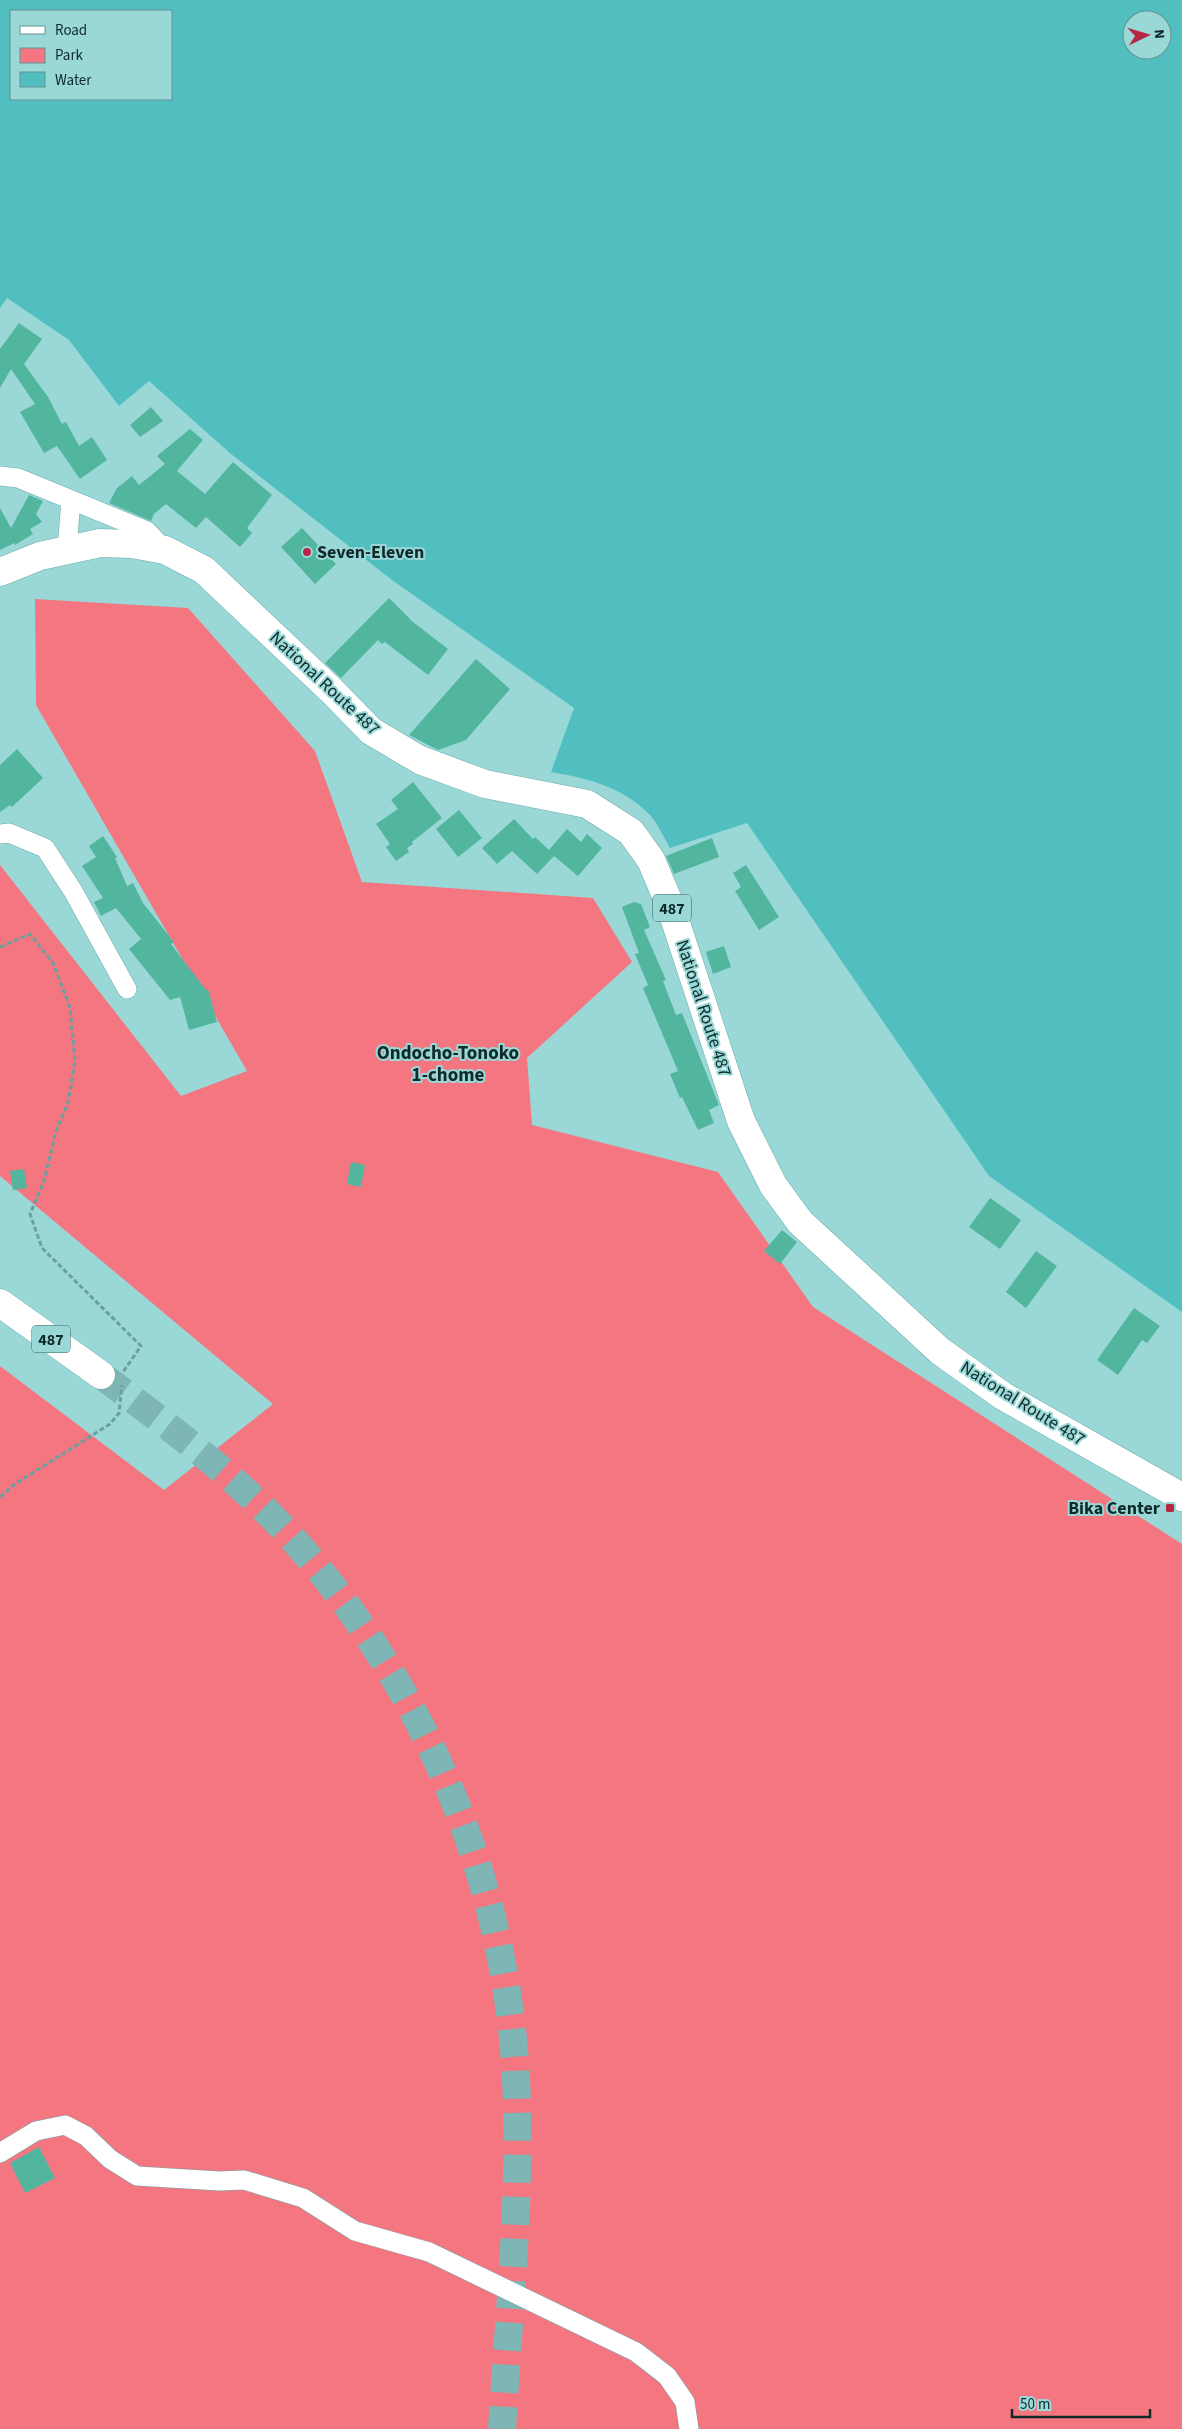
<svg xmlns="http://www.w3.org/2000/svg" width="1182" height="2429" font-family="'Source Sans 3',sans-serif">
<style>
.green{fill:#f47681}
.water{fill:#51bfc0;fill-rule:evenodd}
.building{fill:#52b59e}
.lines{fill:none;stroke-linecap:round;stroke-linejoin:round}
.trunk-tunnel{stroke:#7eb5b5;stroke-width:28;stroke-dasharray:28 14;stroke-linecap:butt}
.minor-casing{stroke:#6daaaa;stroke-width:20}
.trunk-casing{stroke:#6daaaa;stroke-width:29}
.path{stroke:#6d9f9f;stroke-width:3;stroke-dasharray:5 2.5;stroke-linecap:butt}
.minor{stroke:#fff;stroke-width:19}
.trunk{stroke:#fff;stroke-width:28}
.poi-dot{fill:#b72642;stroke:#9ad8d8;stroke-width:2}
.labels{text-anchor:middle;stroke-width:4;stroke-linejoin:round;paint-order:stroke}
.shield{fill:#9ad8d8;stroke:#395e5e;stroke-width:1}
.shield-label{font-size:16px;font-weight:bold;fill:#102a2a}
.poi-label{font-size:18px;font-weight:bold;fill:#102a2a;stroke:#9ad8d8;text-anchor:start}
.street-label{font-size:18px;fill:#102a2a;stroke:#9ad8d8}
.neighbourhood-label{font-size:19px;font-weight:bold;fill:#102a2a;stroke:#9ad8d8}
</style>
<rect width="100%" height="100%" fill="#9ad8d8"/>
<path class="green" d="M35 599 188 608 315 751 362 882 593 898 632 962 527 1058 532 1125 718 1172 813 1307 1182 1544V2429H0V1366L164 1490 273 1404 0 1176V865L181 1096 247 1071 36 705Z"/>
<path class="water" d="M0 0H1182V1312L989 1176 747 823 670 848C664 838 658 824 650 815 623 787 587 778 551 772L574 708 392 580 231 454 149 381 119 406 69 340 7 298 0 308ZM11 11H171V99H11ZM1132 20H1162V50H1132Z"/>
<path class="building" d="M19 323 42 339 24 364 48 397 62 424 66 422 79 446 92 437 107 460 80 479 57 446 44 453 20 412 35 404 11 369 0 388V349Z
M151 407 163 421 140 437 130 425Z
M190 429 203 440 177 471 205 494 233 462 272 495 247 528 252 533 240 547 206 517 196 528 166 504 154 514 151 521 109 503 117 488 132 476 139 485 165 464 157 456Z
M29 495 43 501 36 514 42 522 30 529 33 534 15 545 14 543 0 550V508L11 528Z
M302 528 336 564 315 584 281 547Z
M389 598 413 622 448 649 428 675 385 642 382 644 378 640 341 678 325 663Z
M476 659 510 689 466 740 438 750 409 735Z
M17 749 43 778 12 807 10 805 0 812V765Z
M413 782 442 818 412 842 413 844 407 848 409 852 396 861 386 847 390 844 376 824 398 809 391 800Z
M459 810 482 838 458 857 436 829Z
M514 819 533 839 535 837 549 850 567 829 581 842 587 834 602 848 578 876 554 856 537 874 512 851 497 864 482 848Z
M103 836 117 857 115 858 127 886 133 883 143 903 174 942 171 944 206 990 208 989 217 1022 189 1030 180 997 170 1000 129 949 141 939 116 908 101 916 94 902 103 898 82 866 96 857 89 846Z
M712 838 719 857 674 874 666 856Z
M746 865 779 917 759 930 735 891 741 887 733 873Z
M634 902 641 904 650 927 644 930 666 980 663 981 676 1015 682 1013 719 1105 709 1110 714 1123 698 1130 682 1097 680 1098 670 1074 678 1071 643 988 648 985 635 954 639 953 622 907Z
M724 946 731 967 713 974 706 952Z
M351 1162 365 1165 361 1187 347 1184Z
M24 1169 27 1188 13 1190 10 1171Z
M990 1198 1021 1220 1000 1249 969 1227Z
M782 1230 797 1242 780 1264 764 1251Z
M1036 1251 1057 1266 1026 1308 1006 1292Z
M1134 1308 1160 1326 1147 1343 1142 1340 1118 1375 1097 1360Z
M39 2147 55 2178 25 2193 10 2163Z"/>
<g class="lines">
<path class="trunk-tunnel" d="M101 1375C168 1426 236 1476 293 1539 421 1682 501 1870 515 2062 523 2182 509 2309 502 2429"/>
<defs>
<path id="minor" d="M0 476 18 478 147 531 165 550
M67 549 71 500
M0 834 9 833 45 848 73 891 127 989
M0 2153 36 2131 65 2125 86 2136 110 2159 137 2176 219 2181 244 2180 303 2198 355 2231 429 2252 636 2352 667 2376 685 2402 689 2429"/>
<path id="trunk" d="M0 572 40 556 100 543 132 544 165 550 204 570 332 691 371 731 420 760 485 784 587 804 631 832 651 860 670 905 741 1121 773 1185 800 1222 940 1351 1003 1396 1182 1497
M0 1303 101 1375"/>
</defs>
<use href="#minor" class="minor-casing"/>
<use href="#trunk" class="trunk-casing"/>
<path class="path" d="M0 947 30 934 53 963 70 1008 75 1061 68 1103 56 1131 44 1181 30 1214 42 1248 141 1346 123 1372
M0 1497 15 1484 110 1424 119 1413 122 1385"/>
<use href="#minor" class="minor"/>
<use href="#trunk" class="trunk"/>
</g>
<g class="poi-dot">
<circle cx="307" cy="552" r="5"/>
<rect x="1165" y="1503" width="10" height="10" rx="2.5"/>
</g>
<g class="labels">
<g class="shield">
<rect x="653" y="894.5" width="38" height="27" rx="4"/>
<rect x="32" y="1325.5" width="38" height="27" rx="4"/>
</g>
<g class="shield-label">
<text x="672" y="914">487</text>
<text x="51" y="1345">487</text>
</g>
<g class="poi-label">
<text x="317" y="558">Seven-Eleven</text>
<text x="1160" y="1514" text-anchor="end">Bika Center</text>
</g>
<g class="street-label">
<text transform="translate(325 683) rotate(43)" y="6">National Route 487</text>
<text transform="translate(704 1008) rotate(72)" y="6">National Route 487</text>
<text transform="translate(1023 1403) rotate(32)" y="6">National Route 487</text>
</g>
<g class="neighbourhood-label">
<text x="448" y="1059">Ondocho-Tonoko<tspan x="448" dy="22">1-chome</tspan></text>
</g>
</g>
<rect x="10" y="10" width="162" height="90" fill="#9ad8d8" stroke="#639292"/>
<rect x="20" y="26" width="25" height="8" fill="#ffffff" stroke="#639292"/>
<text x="55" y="35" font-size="15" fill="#102a2a">Road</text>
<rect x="20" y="48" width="25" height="15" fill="#f47681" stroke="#639292"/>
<text x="55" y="60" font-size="15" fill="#102a2a">Park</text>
<rect x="20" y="72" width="25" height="15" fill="#51bfc0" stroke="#639292"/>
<text x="55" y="85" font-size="15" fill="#102a2a">Water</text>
<g transform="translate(1147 35) rotate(85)"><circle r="24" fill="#9ad8d8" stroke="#639292"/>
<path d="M0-4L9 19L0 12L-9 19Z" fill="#b72642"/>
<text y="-8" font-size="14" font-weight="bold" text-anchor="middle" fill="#102a2a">N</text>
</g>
<path d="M1012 2409v8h138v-8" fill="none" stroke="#102a2a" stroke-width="2.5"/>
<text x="1020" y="2409" font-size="15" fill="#102a2a" stroke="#9ad8d8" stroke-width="4" paint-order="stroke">50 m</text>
</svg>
